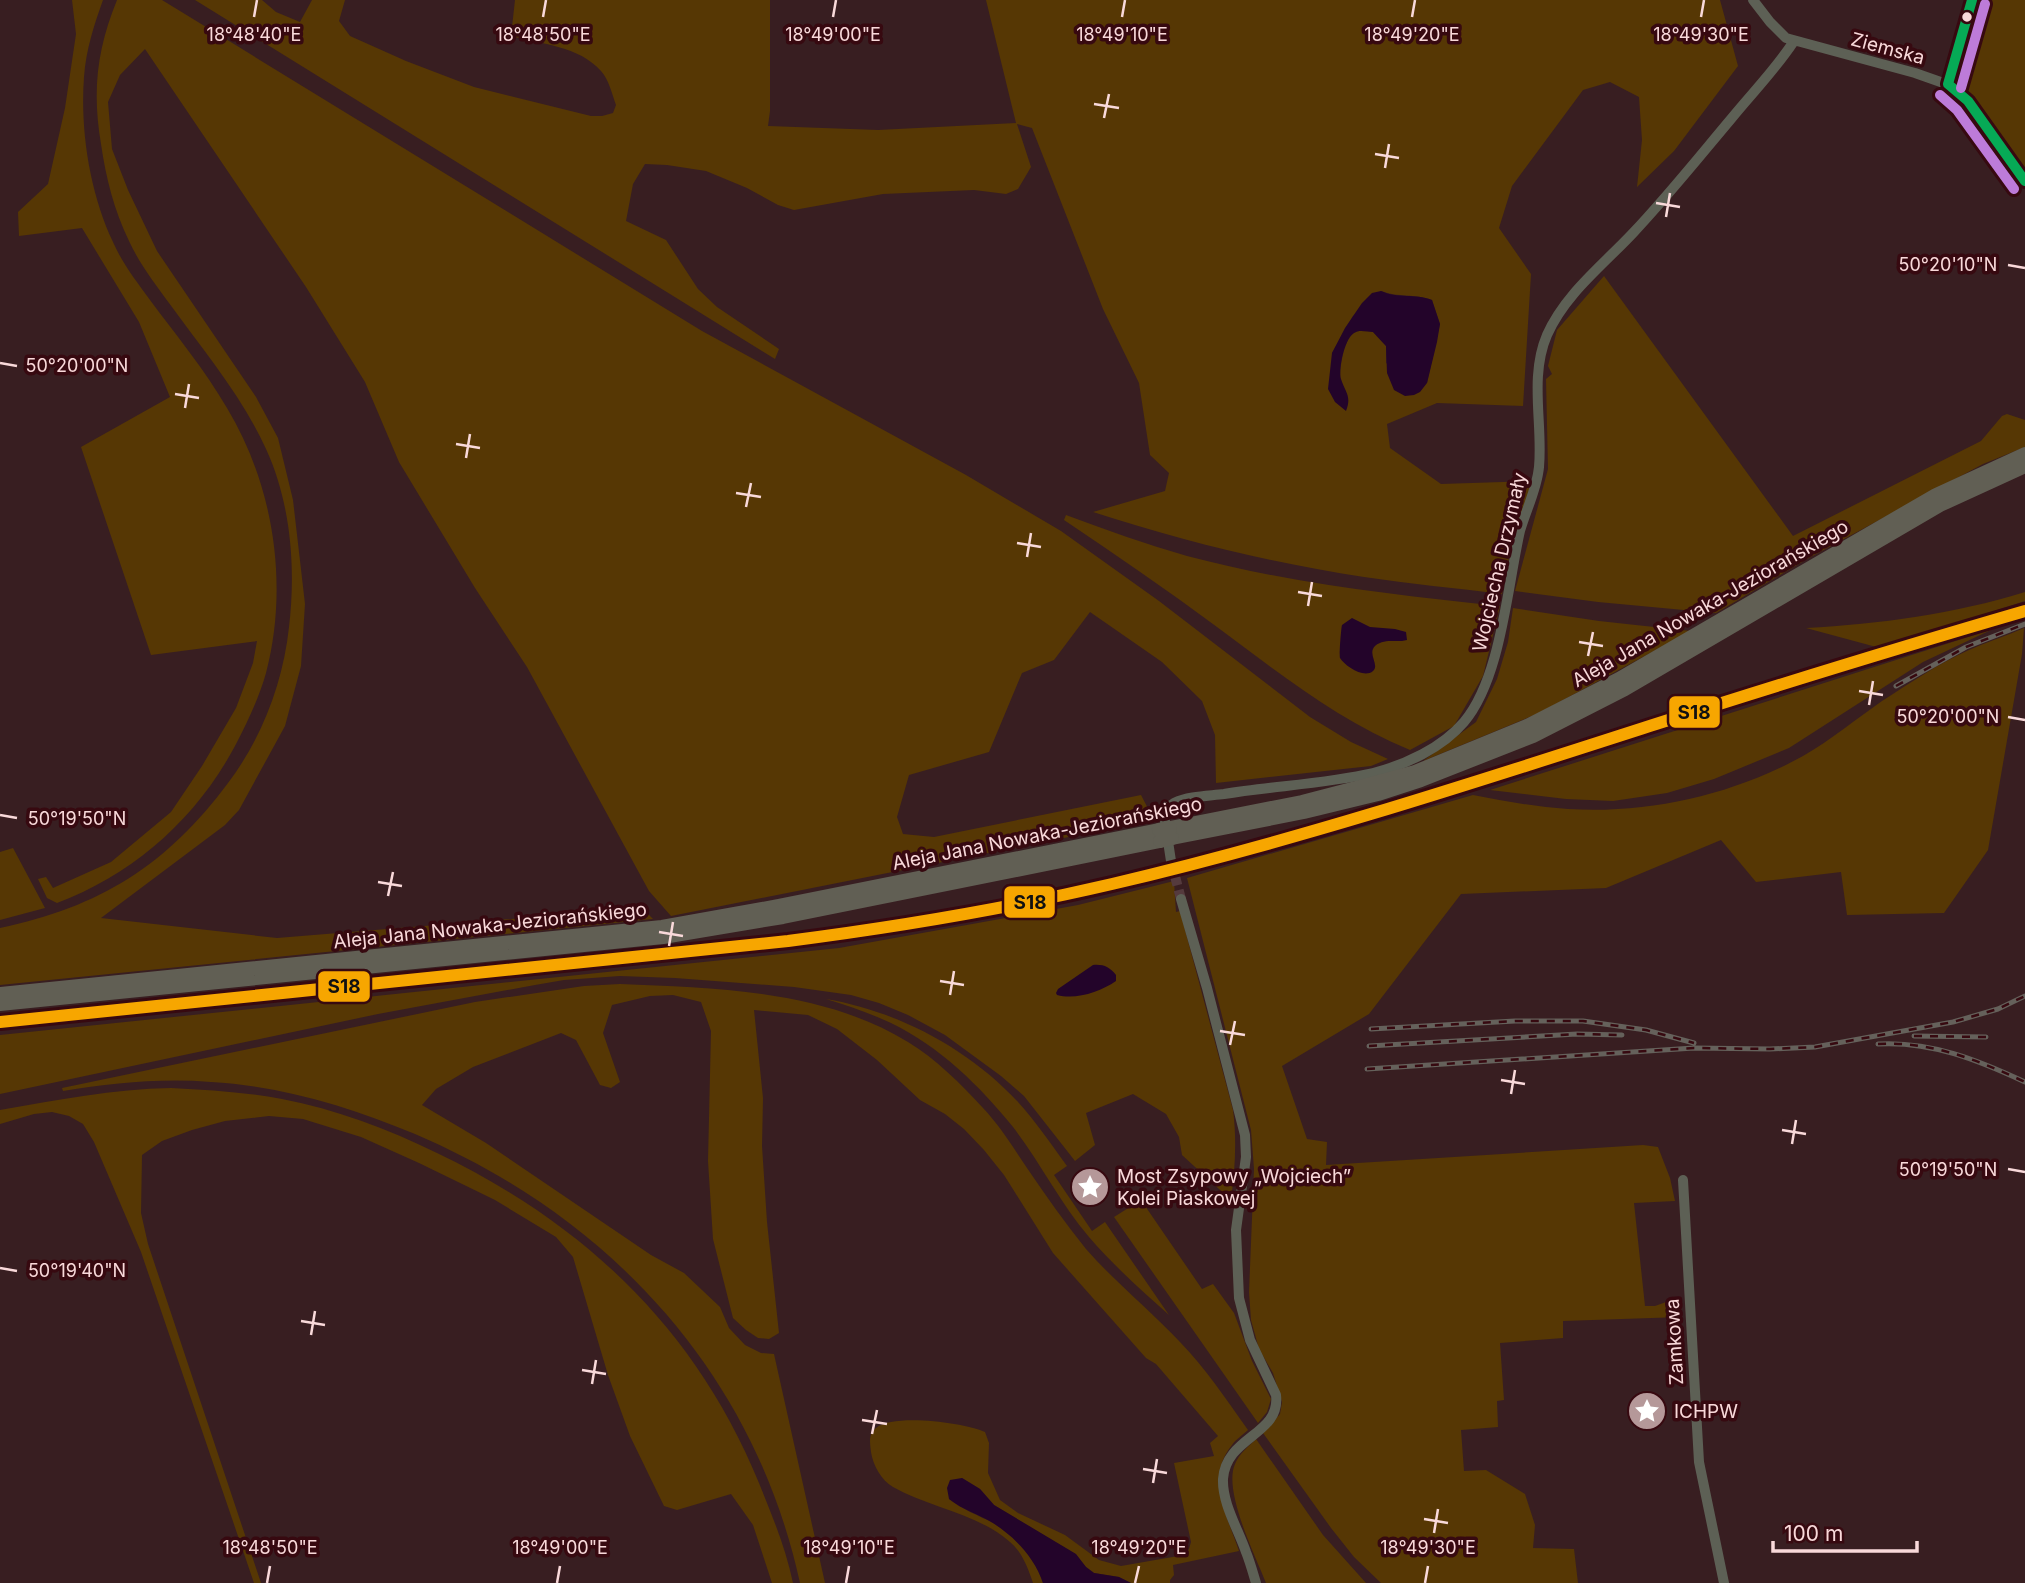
<svg xmlns="http://www.w3.org/2000/svg" width="2025" height="1583" font-family="Inter,sans-serif">
<style>
.green{fill:#563704;fill-rule:evenodd}
.water{fill:#23042a}
.lines{fill:none;stroke-linecap:round;stroke-linejoin:round}
.minor-tunnel{stroke:#553a3d;stroke-width:10;stroke-dasharray:10 5;stroke-linecap:butt}
.minor{stroke:#5d6055;stroke-width:10}
.major{stroke:#615f54;stroke-width:14}
.rail-casing{stroke:#65615b;stroke-width:5}
.rail{stroke:#370910;stroke-width:2.5;stroke-dasharray:8;stroke-linecap:butt}
.major-bridge{stroke:#615f54;stroke-width:14}
.bus-1-casing{stroke:#370910;stroke-width:16}
.bus-2-casing{stroke:#370910;stroke-width:16}
.bus-1{stroke:#06aa56;stroke-width:10}
.bus-2{stroke:#bd7bd9;stroke-width:10}
.rail-1-casing{stroke:#370910;stroke-width:18}
.rail-1{stroke:#f7a600;stroke-width:12}
.ticks{fill:none;stroke:#f9d9da;stroke-width:2.5}
.bus-dot{fill:#f9d9da;stroke:#370910;stroke-width:2.5}
.labels{text-anchor:middle;stroke-width:7;stroke-linejoin:round;paint-order:stroke}
.street-label{font-size:19px;fill:#f9d9da;stroke:#370910}
.poi-label{font-size:19px;fill:#f9d9da;stroke:#370910;text-anchor:start}
.ticks-label{font-size:18px;text-anchor:middle;fill:#f9d9da;stroke:#370910;stroke-width:7;stroke-linejoin:round;paint-order:stroke}
.line-badge{stroke:#370910;stroke-width:2.5}
.pale-badge-label{font-size:19px;text-anchor:middle;font-weight:bold;fill:#111}
</style>
<rect width="100%" height="100%" fill="#381e21"/>
<path class="green" d="M72 0H103C94 25 86 50 84 77 80 131 90 193 113 242 122 263 137 282 150 300 176 335 205 370 227 408 274 486 289 585 266 673 259 698 247 723 235 746 196 819 134 874 57 903L47 898 38 879 46 877 53 888 111 862 171 812 202 766 236 708 253 663 257 641 151 655 81 447 170 397 139 322 82 228 19 236 18 212 48 184 65 108 76 34Z
M117 0H162L702 331 966 475 1061 531 1159 601 1310 717 1351 742 1388 759 1371 766 1216 783 1215 735 1202 701 1162 662 1090 612 1054 660 1022 673 989 752 909 775 897 817 903 834 934 837 1141 795 1154 820 671 916 649 891 527 667 475 588 399 462 365 382 306 287 145 49 120 75 108 102 112 149 128 190 157 251 256 397 278 438 293 500 305 604 301 666 285 726 239 810 225 825 101 918 277 938 610 911H645L653 919 0 985V928C100 907 167 865 228 783 262 738 283 683 289 627 296 569 291 503 266 449 242 396 203 350 169 303 155 284 139 263 129 241 114 210 106 178 101 144 92 91 97 49 117 0Z
M195 0H262L276 12 300 22 312 0H345L339 21 350 36 406 61 474 87 591 116H602L613 113 616 105C612 94 609 80 601 71 579 46 541 44 511 36L515 0H770V111L768 126 878 130 1016 123 986 0H1720L1738 66 1674 151 1637 187 1642 140 1639 97 1610 82 1583 90 1512 186 1499 228 1531 274 1523 406 1437 403 1387 424 1390 448 1441 484 1534 481C1519 517 1508 555 1502 594 1456 588 1410 584 1364 577 1272 563 1182 541 1093 512L1165 491 1169 473 1150 455 1139 383 1103 309 1032 128 1017 124 1031 167 1018 189 1006 194 974 190 883 194 794 210 778 205 747 188 706 171 667 165 645 164 633 184 626 221 666 240 698 289 717 307 779 349 775 359ZM1381 291C1398 298 1415 293 1432 300L1440 324 1427 383 1386 363V346L1373 332C1368 331 1360 330 1356 332 1344 336 1340 367 1340 378L1332 353 1353 316Z
M1981 0H2025V176L1957 84Z
M1604 276 1793 536 1981 441 2002 416 2007 414 2025 420V447L1983 464 1807 559 1716 613 1598 602 1515 591 1548 469 1546 379 1552 374 1548 366 1557 330Z
M1066 515C1106 530 1146 544 1187 556 1289 583 1395 595 1500 606L1483 676 1454 726 1410 750C1339 721 1279 673 1217 627 1167 590 1116 555 1064 520Z
M2025 592V601L1880 648 1806 628C1880 624 1954 614 2025 592Z
M1513 608 1599 621 1691 631 1539 713 1423 761 1476 722 1497 679 1508 642Z
M2024 628 2022 654 1988 850 1944 913 1847 915 1841 872 1756 882 1721 840 1606 888 1461 894 1369 1014 1282 1066 1307 1139 1327 1142 1326 1165 1643 1145 1658 1147 1670 1178 1675 1201 1634 1203 1645 1306H1655L1680 1297 1681 1317 1563 1321V1338L1500 1343 1504 1400 1497 1401 1498 1427 1461 1430 1464 1471 1486 1470 1525 1494 1535 1525 1533 1548 1574 1549 1578 1583H1381L1354 1557 1331 1528 1263 1433 1280 1414 1282 1402 1273 1373 1259 1349 1251 1320 1249 1292 1254 1169 1251 1130 1187 878 1473 795C1504 801 1536 807 1568 809 1649 814 1732 795 1803 756 1831 740 1856 719 1882 701 1910 683 1939 663 1969 650 1987 642 2006 636 2024 628Z
M1993 629 1923 662 1789 748 1714 779 1667 793 1613 801 1566 799 1490 790Z
M13 848 45 908 0 920V852Z
M1174 881 1176 912 1180 911 1233 1110C1237 1141 1235 1169 1231 1200L1182 1155 1179 1137 1166 1114 1133 1094 1086 1113 1095 1145 1075 1161 1024 1096 1001 1076 945 1035 908 1015 879 1003 851 995 794 987 675 978 620 976 564 980 535 985 378 1014 0 1094V1035L839 948 1078 905Z
M620 984C717 988 823 990 908 1042 936 1059 961 1084 983 1108 1000 1126 1013 1147 1027 1168 1046 1196 1065 1223 1086 1249 1115 1282 1150 1310 1180 1342 1206 1369 1226 1399 1248 1430 1243 1435 1236 1439 1232 1445 1205 1477 1228 1518 1239 1551L1173 1565 1174 1575 1170 1580V1583H1131L1119 1577 1094 1573 1086 1567 1075 1554 994 1505 980 1489 962 1478 949 1499C963 1510 978 1515 993 1523 1015 1537 1035 1558 1043 1583H1033C1028 1568 1022 1552 1010 1542 977 1513 930 1508 893 1487 881 1480 873 1465 871 1452 870 1443 868 1434 876 1428 894 1413 965 1423 985 1432L989 1443 988 1473 1000 1500 1018 1513 1065 1535 1099 1560 1121 1566 1184 1555 1189 1549 1191 1542 1174 1463 1214 1456 1210 1443 1218 1436 1156 1364 1146 1358 1053 1253 1004 1175 984 1150 964 1129 945 1114 920 1100 877 1060 837 1029 808 1015 754 1010 763 1098 762 1146 767 1222 779 1333 769 1339 758 1338 746 1330 733 1318 713 1239 708 1161 711 1031 701 1002 673 995 650 996 612 1005 603 1033 620 1082 611 1088 600 1085 576 1040 561 1033 473 1067 436 1089 422 1105 486 1143 651 1255 684 1273 720 1307 729 1328 745 1345 761 1353 774 1354 825 1583H800C754 1373 611 1218 415 1134 350 1107 282 1086 211 1082 161 1078 112 1083 63 1091L62 1088 475 1002 584 986Z
M826 999C897 1011 968 1048 1018 1102 1036 1122 1051 1144 1067 1166L1054 1175 1092 1231 1105 1222 1169 1315C1141 1290 1114 1266 1089 1237 1060 1203 1040 1162 1013 1127 980 1086 939 1046 891 1023 870 1013 848 1006 826 999Z
M171 1088C208 1090 245 1092 282 1099 335 1109 388 1129 437 1153 585 1224 696 1329 759 1483 772 1515 786 1549 793 1583H772L753 1525 731 1494 677 1510 664 1506 630 1436 608 1375 573 1257 556 1237 495 1200 419 1163 361 1137 303 1119 269 1116 225 1121 192 1130 162 1141 142 1155 141 1213 148 1244 261 1583H254L141 1252 94 1142 83 1124 69 1116 52 1112 34 1114 0 1124V1110C57 1100 113 1089 171 1088Z
M1141 1200 1202 1289 1213 1284 1234 1313 1252 1361 1271 1399 1267 1412 1258 1423 1114 1217Z
M1256 1439 1323 1535 1366 1583H1266C1255 1555 1223 1491 1235 1464 1239 1454 1248 1447 1256 1439Z"/>
<path class="water" d="M1381 291C1398 299 1414 293 1432 300L1440 324 1437 342 1427 383 1420 392 1414 395 1405 396 1394 390 1387 373 1386 346 1373 332C1368 332 1360 330 1356 332 1345 335 1338 369 1341 379 1345 392 1352 396 1346 411L1335 402 1328 389 1332 353 1345 328 1362 303 1372 293Z
M1352 618 1370 627 1395 629 1406 632 1407 640C1397 643 1385 638 1375 646 1367 654 1380 665 1373 671 1364 679 1345 666 1340 658 1339 656 1341 629 1342 625Z
M1093 965C1103 964 1110 967 1116 975V981C1100 992 1076 1000 1057 995L1056 993 1058 989Z
M962 1478 980 1489 994 1505 1076 1554 1086 1567 1094 1573 1119 1577 1131 1583H1043C1035 1558 1015 1537 993 1523 978 1514 963 1510 949 1499L947 1488 950 1480Z"/>
<g class="lines">
<path class="minor-tunnel" d="M1171 861 1181 899"/>
<path class="minor" d="M1753 0 1770 22 1786 38 1915 73 1952 86 1968 101 2025 181
M1948 84 1972 0
M1171 861 1164 815C1166 810 1169 806 1174 803 1189 796 1208 796 1224 794 1272 786 1325 784 1373 773 1405 765 1442 748 1464 722 1501 678 1507 588 1520 531 1526 510 1537 489 1539 467 1543 424 1529 377 1547 335 1565 294 1603 265 1633 233 1667 197 1699 157 1731 119 1752 93 1776 69 1794 41
M1181 899 1207 988 1245 1135 1246 1157 1236 1230 1239 1298 1250 1340 1276 1395C1281 1435 1226 1436 1223 1479 1222 1503 1238 1529 1246 1552 1250 1562 1253 1573 1256 1583
M1683 1180 1699 1462 1724 1583"/>
<path class="major" d="M1170 828 1302 802 1375 783 1415 772 1527 726 1619 679 1936 495 2025 454
M1172 838 1304 812 1378 794 1421 780 1533 736 1625 689 1940 505 2025 466
M0 994 662 927 779 906 1159 830
M0 1004 663 937 783 917 1160 841"/>
<defs>
<path id="rail" d="M1896 686 1966 647 2025 624
M1371 1029 1515 1021H1583L1646 1030 1694 1043
M1914 1036 1986 1037
M1878 1044C1931 1041 1978 1060 2025 1082
M1369 1046 1577 1034 1622 1035
M1367 1069 1694 1048 1770 1049 1815 1047 1953 1022 1998 1009 2025 996"/>
</defs>
<use href="#rail" class="rail-casing"/>
<use href="#rail" class="rail"/>
<path class="major-bridge" d="M1159 830 1170 828
M1160 841 1172 838"/>
<defs>
<path id="bus-1" d="M1948 84 1968 101 2025 181
M1948 84 1972 0"/>
<path id="bus-2" d="M1961 88 1985 4
M1940 95 1957 110 2014 189"/>
</defs>
<use href="#bus-1" class="bus-1-casing"/>
<use href="#bus-2" class="bus-2-casing"/>
<use href="#bus-1" class="bus-1"/>
<use href="#bus-2" class="bus-2"/>
<defs>
<path id="rail-1" d="M0 1022 788 941C897 927 1005 909 1112 884 1296 841 1476 782 1656 724 1778 685 1901 647 2025 611"/>
</defs>
<use href="#rail-1" class="rail-1-casing"/>
<use href="#rail-1" class="rail-1"/>
</g>
<path class="ticks" d="M254 17 257 0M543 17 546 0M833 17 836 0M1122 17 1125 0M1412 17 1415 0M1701 17 1704 0M1094 104 1119 108M1104 118 1109 94M1375 154 1399 158M1385 168 1389 144M1656 203 1680 207M1666 217 1670 193M2008 265 2025 268M0 363 17 366M175 394 199 398M185 408 189 384M456 444 480 448M466 458 470 434M736 493 761 497M746 507 751 483M1017 543 1041 547M1027 557 1031 533M1298 592 1322 596M1308 606 1312 582M1579 642 1603 646M1588 656 1593 632M1859 691 1883 695M1869 705 1873 681M2008 717 2025 720M0 815 17 818M378 882 402 886M388 896 393 872M659 932 683 936M669 946 673 922M940 981 964 985M950 995 954 971M1220 1031 1245 1035M1230 1045 1235 1021M1501 1080 1525 1084M1511 1094 1515 1070M1782 1130 1806 1134M1792 1144 1796 1120M2008 1169 2025 1172M0 1268 17 1271M301 1321 325 1325M311 1335 315 1311M582 1370 606 1374M592 1384 596 1360M862 1420 887 1424M872 1434 877 1410M1143 1469 1167 1473M1153 1483 1157 1459M1424 1519 1448 1523M1434 1533 1438 1509M267 1583 270 1566M557 1583 560 1566M846 1583 849 1566M1135 1583 1139 1566M1425 1583 1428 1566"/>
<defs>
<symbol id="sight-disc" viewBox="-11 -11 22 22"><circle r="9.5" fill="#b59899" stroke="#370910"/><path d="M0-6L1.8-2.2L6-1.7L2.9 1.2L3.7 5.4L0 3.3L-3.7 5.4L-2.9 1.2L-6-1.7L-1.8-2.2Z" fill="#fff"/></symbol>
</defs>
<g fill-rule="evenodd">
<use href="#sight-disc" x="1068" y="1165" width="44" height="44"/>
<use href="#sight-disc" x="1625" y="1389" width="44" height="44"/>
</g>
<circle class="bus-dot" cx="1967" cy="17" r="6"/>
<g class="labels">
<g class="street-label">
<text transform="translate(1888 48) rotate(15)" y="7">Ziemska</text>
<text transform="translate(1499 562) rotate(-77)" y="7">Wojciecha Drzymały</text>
<text transform="translate(1710 603) rotate(-30)" y="7">Aleja Jana Nowaka-Jeziorańskiego</text>
<text transform="translate(1047 833) rotate(-11)" y="7">Aleja Jana Nowaka-Jeziorańskiego</text>
<text transform="translate(490 925) rotate(-6)" y="7">Aleja Jana Nowaka-Jeziorańskiego</text>
<text transform="translate(1674 1342) rotate(-93)" y="7">Zamkowa</text>
</g>
<g class="poi-label">
<text x="1117" y="1183">Most Zsypowy „Wojciech”<tspan x="1117" dy="22">Kolei Piaskowej</tspan></text>
<text x="1674" y="1418">ICHPW</text>
</g>
</g>
<g class="ticks-label">
<text x="254" y="41">18°48'40"E</text>
<text x="543" y="41">18°48'50"E</text>
<text x="833" y="41">18°49'00"E</text>
<text x="1122" y="41">18°49'10"E</text>
<text x="1412" y="41">18°49'20"E</text>
<text x="1701" y="41">18°49'30"E</text>
<text x="1948" y="271">50°20'10"N</text>
<text x="77" y="372">50°20'00"N</text>
<text x="1948" y="723">50°20'00"N</text>
<text x="77" y="825">50°19'50"N</text>
<text x="1948" y="1176">50°19'50"N</text>
<text x="77" y="1277">50°19'40"N</text>
<text x="270" y="1554">18°48'50"E</text>
<text x="560" y="1554">18°49'00"E</text>
<text x="849" y="1554">18°49'10"E</text>
<text x="1139" y="1554">18°49'20"E</text>
<text x="1428" y="1554">18°49'30"E</text>
</g>
<g class="line-badge">
<rect x="1668" y="695" width="53" height="34" rx="7" fill="#f7a600"/>
<rect x="1003" y="885" width="53" height="34" rx="7" fill="#f7a600"/>
<rect x="317" y="970" width="54" height="33" rx="7" fill="#f7a600"/>
</g>
<g class="pale-badge-label">
<text x="1694" y="719">S18</text>
<text x="1030" y="909">S18</text>
<text x="344" y="993">S18</text>
</g>
<path d="M1773 1541v10h144v-10" fill="none" stroke="#f9d9da" stroke-width="3.5"/>
<text x="1784" y="1541" font-size="21" fill="#f9d9da" stroke="#370910" stroke-width="5" paint-order="stroke">100 m</text>
</svg>
